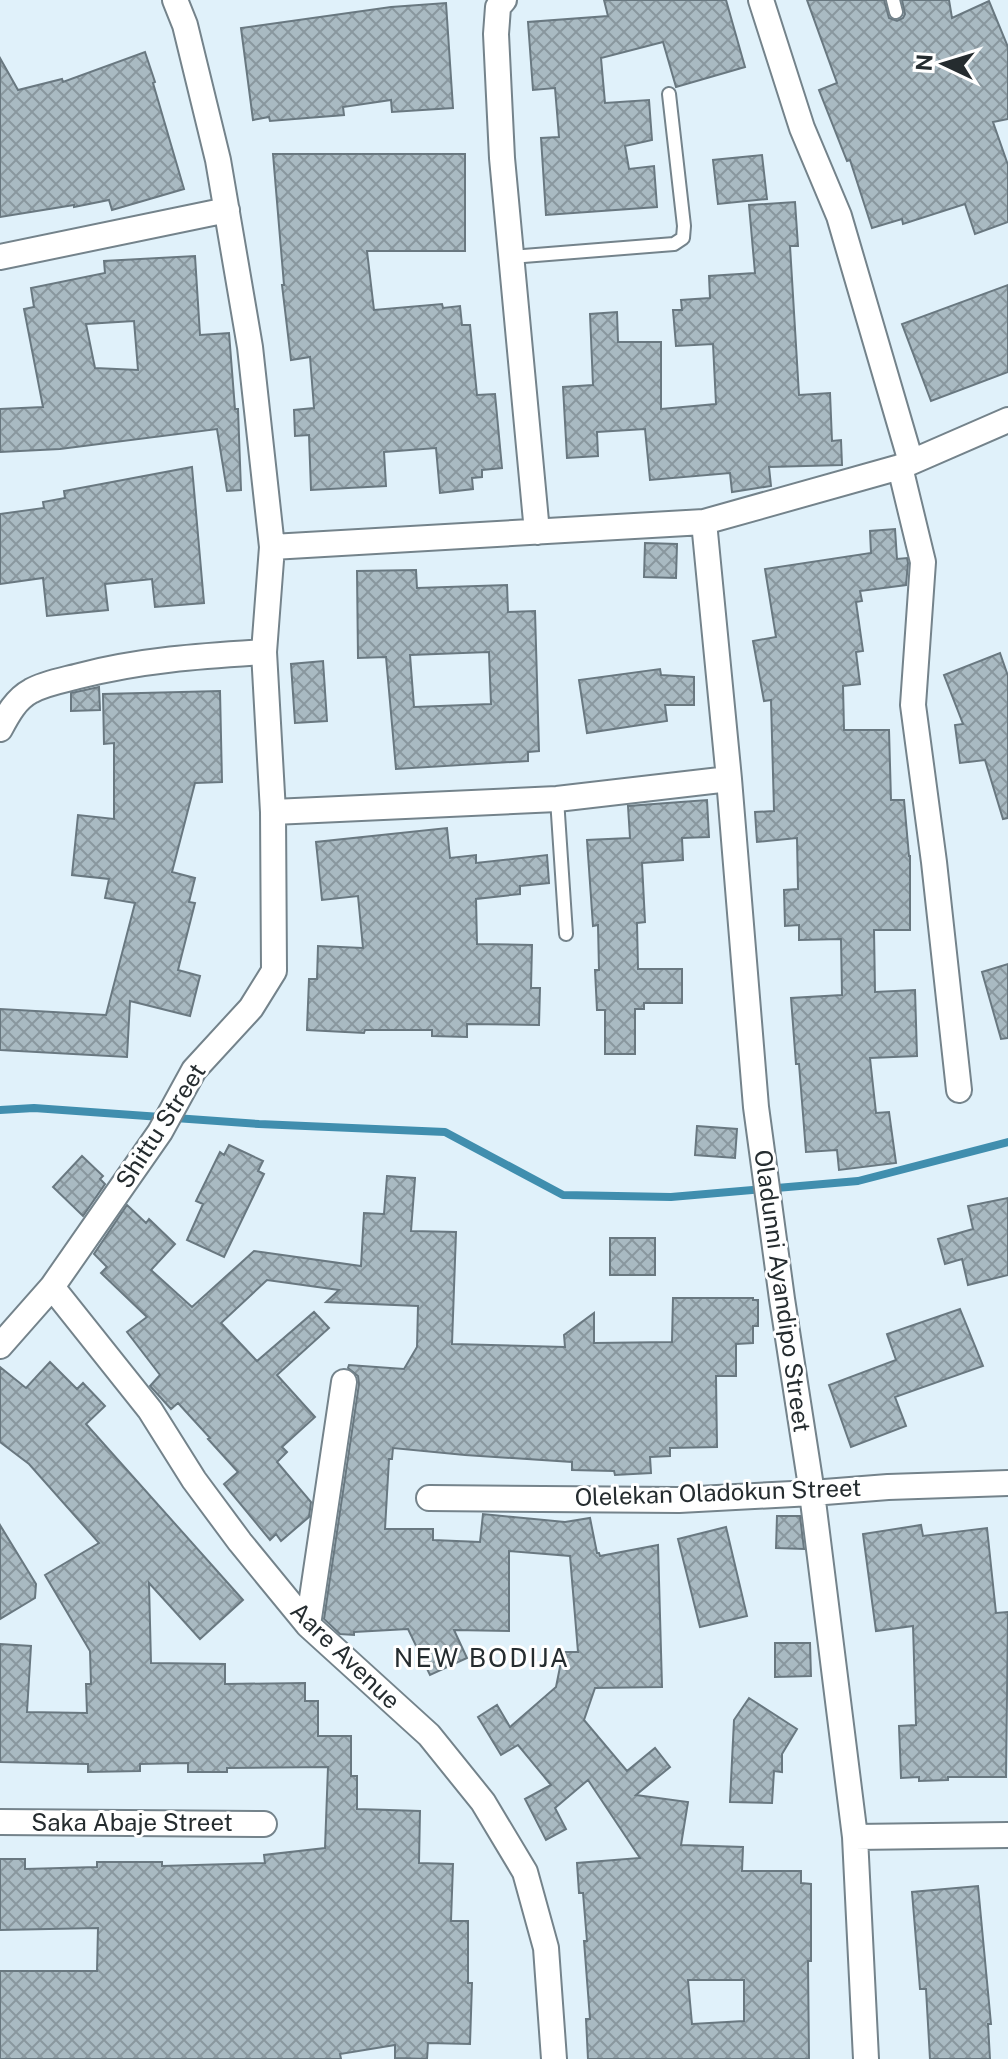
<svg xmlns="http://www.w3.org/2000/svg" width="1008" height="2059" font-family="'Public Sans',sans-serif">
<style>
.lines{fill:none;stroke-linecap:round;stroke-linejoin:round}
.stream{stroke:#408eae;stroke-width:8}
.building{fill:url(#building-cross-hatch);stroke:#697880;stroke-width:2;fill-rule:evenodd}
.service-casing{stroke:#74838b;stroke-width:16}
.minor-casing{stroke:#74838b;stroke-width:28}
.service{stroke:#fff;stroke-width:12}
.minor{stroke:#fff;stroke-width:24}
.labels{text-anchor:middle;stroke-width:6;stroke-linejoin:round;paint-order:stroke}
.street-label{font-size:24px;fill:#252c2f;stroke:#fff}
.neighbourhood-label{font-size:26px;letter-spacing:2px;fill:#252c2f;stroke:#fff}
</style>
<defs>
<pattern id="building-cross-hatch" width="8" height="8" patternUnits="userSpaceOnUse" patternTransform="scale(2)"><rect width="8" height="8" fill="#a9bac2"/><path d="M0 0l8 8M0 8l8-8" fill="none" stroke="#89979e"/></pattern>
</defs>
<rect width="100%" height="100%" fill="#e0f1fa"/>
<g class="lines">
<path class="stream" d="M0 1110 34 1108 259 1124 445 1132 563 1195 671 1197 858 1181 1008 1142"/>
</g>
<path class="building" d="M604 0H726L745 67 676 87 663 42 601 58 605 103 649 100 652 140 625 146 629 169 654 166 657 207 546 215 541 138 559 137 555 88 533 90 528 22 608 16Z
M807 0H884L889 18 897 21 903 18 905 14 902 0H949L952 18 989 1 1008 47V119L993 122 1008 165V222L975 234 965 204 903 224 902 219 872 228 850 160 847 161 819 90 837 83Z
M446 3 453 108 392 112 391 100 343 107 344 115 270 121 269 117 253 120 241 28 391 7Z
M145 52 155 82 153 83 184 189 112 210 109 200 74 207V205L0 217V58L18 90 62 79 63 82Z
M273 154H465V251H367L374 310 442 304 443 308 460 306 462 325H470L477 395 495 394 502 468 482 470V477L472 478 473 489 440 493 436 448 384 452 386 486 311 490 309 435 295 436 294 410 314 408 310 357 291 360 282 285H284Z
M762 155 767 199 718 204 713 160Z
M795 202 798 246H790L799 395 830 393 832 441 841 440 842 465 769 467 771 486 732 492 730 473 650 480 645 429 597 432 598 456 567 458 563 387 593 385 590 314 617 312 618 342H661V409L716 404 713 344 676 346 673 310H682L681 300 710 298 709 276 755 273 749 205Z
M195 256 200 335 229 333 235 409H238L241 490 227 491 217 429 60 449 0 452V409L43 407 24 309 34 307 31 288 105 273 104 261ZM134 321 138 370 95 368 86 324Z
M1008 285V372L931 401 902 324Z
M192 467 204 603 155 607 152 579 105 584 108 610 47 616 43 578 0 584V514L44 508 43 502 65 498 64 491Z
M895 529 897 559 907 558 908 563 906 585 860 591 862 601 856 602 863 651 856 652 860 684 843 686 844 730H889L891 800H904L909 856H910V930H874L875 992 915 990 917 1056 870 1058 876 1113 889 1112 896 1163 839 1170 837 1150 806 1152 799 1064H796L791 998 842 995 841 939 799 940V925L785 926 784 890 798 889 797 838 757 842 755 812 774 811 771 700 764 701 753 641 776 637 765 569 871 553 870 531Z
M645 543 677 544 676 578 644 577Z
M416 570 417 588 507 585 508 612 535 611 539 751 528 752V761L396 769 386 657 358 658 357 571ZM489 652 491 704 414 707 410 655Z
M1000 653 1008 676V818L1003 819 985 760 960 763 955 725 963 724 944 675Z
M323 661 327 721 295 723 291 664Z
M660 669 661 675 694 677V705H665L667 721 587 733 579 680Z
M99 687 100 710 71 711V693Z
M220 691 222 782 195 783 172 872 195 878 189 902 195 903 178 970 200 976 190 1016 130 1001 127 1057 0 1050V1009L106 1015 135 903 105 898 109 879 72 875 78 815 114 819V743L104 744 103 694Z
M707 800 709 837 682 838 683 860 642 863 645 922 637 923 638 969H682V1003H644V1009H635V1054H605V1010H597L595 970H599L598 925 593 926 587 840 630 838 628 806Z
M447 828 450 858 476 855V863L547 855 549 883 520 886V894L476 899 477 944 532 945 531 988H540L539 1025 467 1024V1037L432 1036V1030H365L364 1033 307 1030 309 979H317L318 946 363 948 358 896 322 900 316 842Z
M1008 964V1038L1001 1039 982 972Z
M697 1126 737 1129 735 1158 695 1155Z
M229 1145 263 1161 258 1171 264 1174 224 1257 187 1240 203 1204 196 1201 220 1152 224 1155Z
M82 1156 103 1176 100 1179 105 1184 83 1216 53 1187Z
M387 1176 415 1178 411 1231 456 1232 452 1344 565 1347 564 1335 594 1313V1343L672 1342 673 1298H753V1300H758V1326H753V1343L736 1344V1376H716L717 1447 670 1448V1456L650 1457 651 1473 615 1475 614 1471 572 1470V1462L465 1455 393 1448 392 1459H389L385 1529H433V1540L480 1542 483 1514 565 1522 590 1518 597 1553H599L600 1556 658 1545 662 1687 595 1688 584 1720 627 1771 655 1748 670 1767 636 1795 688 1802 681 1845 743 1847 742 1871H801V1883L811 1884V1961H808L809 2059H588L586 2019H590L584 1941H587L583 1893H579L577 1863 640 1858 588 1780 555 1808 566 1829 546 1840 525 1799 551 1785 518 1745 501 1755 478 1717 497 1705 510 1727 556 1687 563 1652H578L570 1556 509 1551V1631L454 1630 467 1658 430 1675 408 1629 354 1632V1635L340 1634 324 1619 359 1384 358 1376 348 1368 349 1365 404 1369 417 1347 418 1306 326 1302 339 1290 267 1280 221 1323 257 1361 314 1312 329 1328 277 1375 315 1417 282 1447 287 1452 277 1462 311 1502 309 1517 281 1541 276 1534 270 1540 224 1484 238 1472 208 1439 210 1438 178 1403 171 1409 150 1386 160 1375 127 1332 147 1317 101 1273 107 1267 94 1254 127 1205 146 1223 149 1219 175 1244 151 1270 192 1307 254 1251 361 1266 364 1213 384 1214ZM688 1980H744V2021L692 2024Z
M1008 1198V1275L968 1285 962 1259 945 1264 938 1239 973 1229 968 1206Z
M610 1238H655V1275H610Z
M960 1309 983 1366 895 1397 906 1426 851 1447 829 1385 896 1360 887 1334Z
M50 1362 77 1389 83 1383 105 1406 86 1424 243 1600 200 1639 149 1583 151 1663 225 1664V1684L305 1683V1701H318V1736H351V1776H357V1809L420 1811 419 1863 453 1864 451 1921H468V1983H472L470 2044 428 2043 427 2059 395 2058V2045L340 2054 341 2059H0V1971H97L98 1928 0 1930V1859H25V1869L97 1867V1862H162V1866L265 1863 264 1855 325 1848 328 1767 227 1768V1772H188V1763L140 1764V1771L88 1772V1764L0 1762V1644L31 1646 27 1712 87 1713 86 1684H91L90 1651 45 1575 99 1543 29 1464 0 1442V1367L26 1388Z
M777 1516H800L804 1549 776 1548Z
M0 1525 36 1584 35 1598 0 1619Z
M921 1525 923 1536 987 1528 996 1613 1008 1612 1006 1777H948V1780L919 1781V1777L901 1778 899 1726 916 1725 913 1626 876 1631 863 1534Z
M726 1527 747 1616 700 1627 678 1539Z
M775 1643H810L811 1676 775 1677Z
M749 1698 797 1729 782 1754V1772L774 1771 772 1803 730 1802 734 1720Z
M978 1886 991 2024H988L990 2059H930L926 1989H920L912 1892Z"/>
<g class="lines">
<defs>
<path id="service" d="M893 0 896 12
M511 257 674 244 683 238 684 226 669 94
M557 799 566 934"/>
<path id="minor" d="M504 0 498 7 496 34 502 158 537 532
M761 0 802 128 839 216 911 462
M0 257 227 210
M900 467 923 562 913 705 934 862 959 1090
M704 522 729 779 756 1107 782 1299 812 1493 855 1837 866 2059
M272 547 704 522 900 467 1008 420
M0 729C8 714 16 699 31 691 45 683 64 680 79 676 140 660 201 656 264 652
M273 812 557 799 729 779
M52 1287 150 1410 194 1480 240 1542 308 1625 429 1735 483 1802 525 1872 546 1948 554 2059
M0 1346 52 1287 160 1132 194 1070 251 1008 274 971 273 812 264 652 272 547 250 347 218 160 185 25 175 0
M429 1498 679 1500 812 1493 888 1487 1008 1483
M308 1625 344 1382
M0 1822 264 1824
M855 1837 1008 1835"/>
</defs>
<use href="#service" class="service-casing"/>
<use href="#minor" class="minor-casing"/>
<use href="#service" class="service"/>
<use href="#minor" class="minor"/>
</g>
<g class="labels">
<g class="street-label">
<text transform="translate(161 1126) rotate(-57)" y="8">Shittu Street</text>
<text transform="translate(782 1291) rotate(82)" y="8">Oladunni Ayandipo Street</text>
<text transform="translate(718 1493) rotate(-2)" y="8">Olelekan Oladokun Street</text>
<text transform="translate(345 1656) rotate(44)" y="8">Aare Avenue</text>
<text x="132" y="1831">Saka Abaje Street</text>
</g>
<g class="neighbourhood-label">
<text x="482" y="1667">NEW BODIJA</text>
</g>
</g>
<g transform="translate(944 64) rotate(274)" stroke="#ffffff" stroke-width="6" paint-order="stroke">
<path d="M0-6L14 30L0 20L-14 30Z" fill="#252c2f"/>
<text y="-12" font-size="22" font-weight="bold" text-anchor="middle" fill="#252c2f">N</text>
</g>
</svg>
